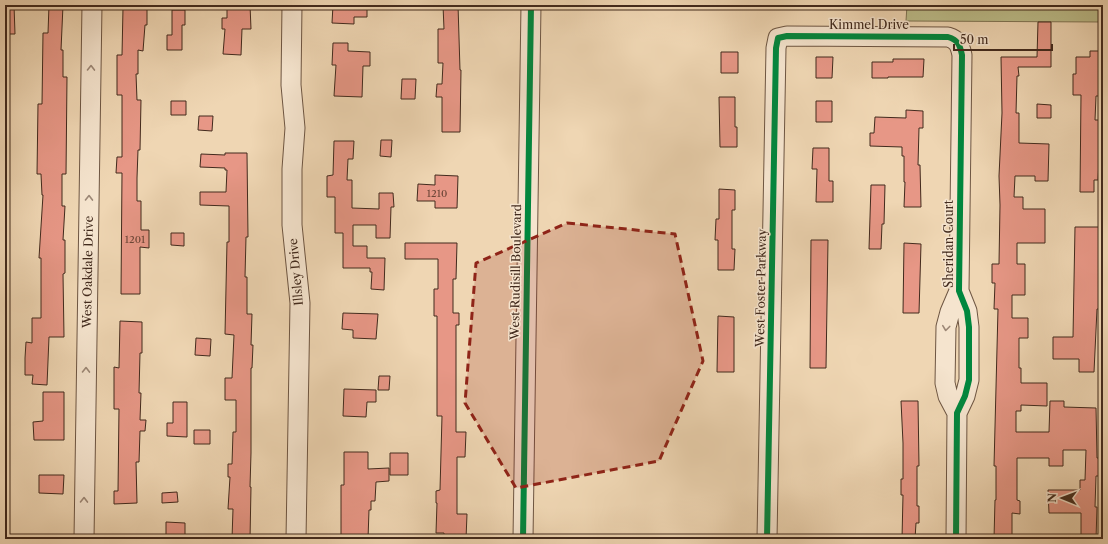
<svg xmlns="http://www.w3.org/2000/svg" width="1108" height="544" font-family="'Libre Caslon Text',serif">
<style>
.green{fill:#bcbd8a;stroke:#7f7454}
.building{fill:#e79786;stroke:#422a1d}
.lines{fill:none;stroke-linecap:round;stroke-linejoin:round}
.minor-casing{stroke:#6d5542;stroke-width:21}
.minor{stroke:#f5e4ce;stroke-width:19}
.cycleway-casing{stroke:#f5e4ce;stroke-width:8}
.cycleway{stroke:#00873e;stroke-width:6}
.oneway{stroke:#9c8776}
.marked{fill:#8f2418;fill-opacity:0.2;stroke:#8f2418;stroke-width:3;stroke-dasharray:8 5;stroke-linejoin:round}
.labels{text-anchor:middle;stroke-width:3;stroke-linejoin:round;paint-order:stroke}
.number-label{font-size:10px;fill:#6b4537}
.street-label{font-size:12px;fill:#422a1d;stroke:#f5e4ce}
</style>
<rect width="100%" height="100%" fill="#efd6b3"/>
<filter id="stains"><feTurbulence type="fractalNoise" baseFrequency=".005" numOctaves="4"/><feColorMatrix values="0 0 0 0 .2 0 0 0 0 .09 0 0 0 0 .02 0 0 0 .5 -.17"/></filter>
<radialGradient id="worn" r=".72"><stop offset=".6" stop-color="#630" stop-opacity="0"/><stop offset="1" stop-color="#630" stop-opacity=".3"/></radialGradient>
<path class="green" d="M907 5H1103V22L906 21Z"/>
<path class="building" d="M5 5H14L15 34H5Z
M49 5H63L61 50H63V77H67L66 174H62V206H65L63 240H65V273L63 274 64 337H49L47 385 32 384 33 375H25V358L26 342 32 343V318H41V258H39L43 195H42L41 174H37L38 104H42L43 33H48Z
M236 5H250L251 29H242L241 55 223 54 225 29H222V18H227V6Z
M333 5H367V17H354V24L332 23Z
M443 5H458L460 70H461L460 132H442V97H436L437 84H442L443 63H438V29H444Z
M147 7V25H145L143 51 138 50V74H136L137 100H141L140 150H138L137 178V201H141V230H149V248L140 247V294H121L122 173H116L117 157H122V95H117V55H122L123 8Z
M172 10H185V25H182V50H167V35H172Z
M1038 22H1051V67H1018L1019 76H1017L1016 113H1019V143L1049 144 1048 181H1035V176H1015L1014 197H1023V209H1045V243H1017V264H1025V295H1012V318H1028V338H1019V368H1021V383H1047V406L1021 405V411H1016V432H1049L1050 401H1064V407L1096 408 1097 458H1101V476H1096L1095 507H1097L1096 539H1081V513H1049L1048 490H1080V480H1085L1086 450H1063V466H1049V458H1017V500L1020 501V514L1012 513V539H994L995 500H996V466H994L998 309H994L995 283H992V264H999L1000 205 999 176 1002 113 1001 57H1037Z
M333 43H348V51L370 52V66H363L362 97 334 96 336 65H332Z
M1090 51H1103L1102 96H1096L1095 120H1101V160H1099L1098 180H1094V192H1080L1081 95H1073V74H1076V57H1090Z
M721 52H738V73H721Z
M816 57H833L832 78H816Z
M893 59H924L923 77H888V78H872V62H893Z
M402 79H416L415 99H401Z
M719 97H735V127H737V147H720Z
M171 101H186V115H171Z
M816 101H832V122H816Z
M1037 104 1051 105V118H1037Z
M906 110 923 111V128H919L918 165H920L921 207H904L905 182H904V156H902V147L870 146V133H874L875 117 906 118Z
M199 116H213L212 131 198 130Z
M381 140H392L391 157 380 156Z
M334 141H354L353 159H348L347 180H352V208L379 209V193H393L394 207H391L390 238H376V225H353V246H367V258H385L384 290 371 289 372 272H370V268H343V233H335V197H327V176L333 175Z
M813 148H829V181H833V202H816L817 169H812Z
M225 153H247L248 237H246L245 277H247V314H252L251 345H253L252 368H251V453L250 487H251L250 539H232L233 509H228L230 477H228V464H232L233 432H236V400H225V378H232L234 335 225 334 227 242H229V206L200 205V192H226L227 170H225V168L200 167 201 154 225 155Z
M435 175 458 176 457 208H435V201H417L418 184 435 185Z
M871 185H885L884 224H882L881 249H869Z
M719 189 735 190V210H732V249H735L734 270H718V240H715L716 219H719Z
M1075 227H1101L1100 309H1097L1094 372H1079V359H1053V337H1073Z
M171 233H184V246L171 245Z
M811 240H828L826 368H810Z
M405 243H457L456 279H453V313H459V325H456V432H466L465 457H457V514H467L466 539H444V533H436L437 503H436V491L440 490 442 416H437V316H434V289H438V259H405Z
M904 243 921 244 919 313H903Z
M343 313 378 314 376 339 353 338V330L342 329Z
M718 316 734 317V372H717Z
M120 321 142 322V353H140L139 393H141L140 420H146L145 431H140L139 462H136L137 503 114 504V491H118L119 409H114V367L119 368Z
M196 338 211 339 210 356 195 355Z
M379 376H390L389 390H378Z
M344 389 376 390V402H367L366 417 343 416Z
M43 392H64V440H34L33 422 43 421Z
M901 401H918L919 466H917V506H919V523H916L915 539H902L903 495H901V479H903V443Z
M173 402H187V437L167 436V423H173Z
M194 430H210V444H194Z
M344 452H368V469L389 468V481L376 482 375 501H371V510H369L368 539H341V485H344Z
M390 453H408V475H390Z
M39 475H64L63 494 39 493Z
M177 492 178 502 162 503V493Z
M166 522 185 523V536L166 535Z"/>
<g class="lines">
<defs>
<path id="minor" d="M292 5 291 85 295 128 292 169V225L300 303 296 539
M957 413 948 396 945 383 946 327 950 312 959 291
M84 539 92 5
M523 539 531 5
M767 539 776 48 778 38 787 36 948 37C958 40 960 45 962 55L959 291 967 311 969 327V380L965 396 957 413 956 539"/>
</defs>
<use href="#minor" class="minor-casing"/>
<use href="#minor" class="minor"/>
<defs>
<path id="cycleway" d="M523 539 531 5
M767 539 776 48 778 38 787 36 948 37C958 40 960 45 962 55L959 291 967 311 969 327V380L965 396 957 413 956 539"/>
</defs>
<use href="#cycleway" class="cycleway-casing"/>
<use href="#cycleway" class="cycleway"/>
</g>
<defs><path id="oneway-chevron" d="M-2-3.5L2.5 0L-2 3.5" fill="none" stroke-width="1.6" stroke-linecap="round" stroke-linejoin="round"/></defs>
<g class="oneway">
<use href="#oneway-chevron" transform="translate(91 68) rotate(-89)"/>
<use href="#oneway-chevron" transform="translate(89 198) rotate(-89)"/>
<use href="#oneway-chevron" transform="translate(946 328) rotate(97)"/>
<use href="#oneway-chevron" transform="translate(86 370) rotate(-89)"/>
<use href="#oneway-chevron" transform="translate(84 500) rotate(-89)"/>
</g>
<path class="marked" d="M567 223 675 234 703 361 659 461 516 488 465 403 476 263Z"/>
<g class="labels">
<g class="number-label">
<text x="437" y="197">1210</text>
<text x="135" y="243">1201</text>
</g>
<g class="street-label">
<text x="869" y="29">Kimmel Drive</text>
<text transform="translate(949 244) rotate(-90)" y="4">Sheridan Court</text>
<text transform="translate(88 272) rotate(-89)" y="4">West Oakdale Drive</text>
<text transform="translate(296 272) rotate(-95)" y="4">Illsley Drive</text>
<text transform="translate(516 272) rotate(-89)" y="4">West Rudisill Boulevard</text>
<text transform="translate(761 288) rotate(-89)" y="4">West Foster Parkway</text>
</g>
</g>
<rect width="1108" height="544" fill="none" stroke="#efd6b3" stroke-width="20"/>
<rect x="6" y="6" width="1096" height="532" fill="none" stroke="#422a1d" stroke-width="2"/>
<rect x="10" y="10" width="1088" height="524" fill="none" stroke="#422a1d"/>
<g transform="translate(1062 498) rotate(271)" stroke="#f5e4ce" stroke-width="3" paint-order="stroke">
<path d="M0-3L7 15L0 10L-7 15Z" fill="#422a1d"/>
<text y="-6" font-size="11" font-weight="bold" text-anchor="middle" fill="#422a1d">N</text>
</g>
<path d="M954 44v6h98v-6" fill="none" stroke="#422a1d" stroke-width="2"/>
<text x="960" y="44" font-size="12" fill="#422a1d" stroke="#f5e4ce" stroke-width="3" paint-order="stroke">50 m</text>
<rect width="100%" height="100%" filter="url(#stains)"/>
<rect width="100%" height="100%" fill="url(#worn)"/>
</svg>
